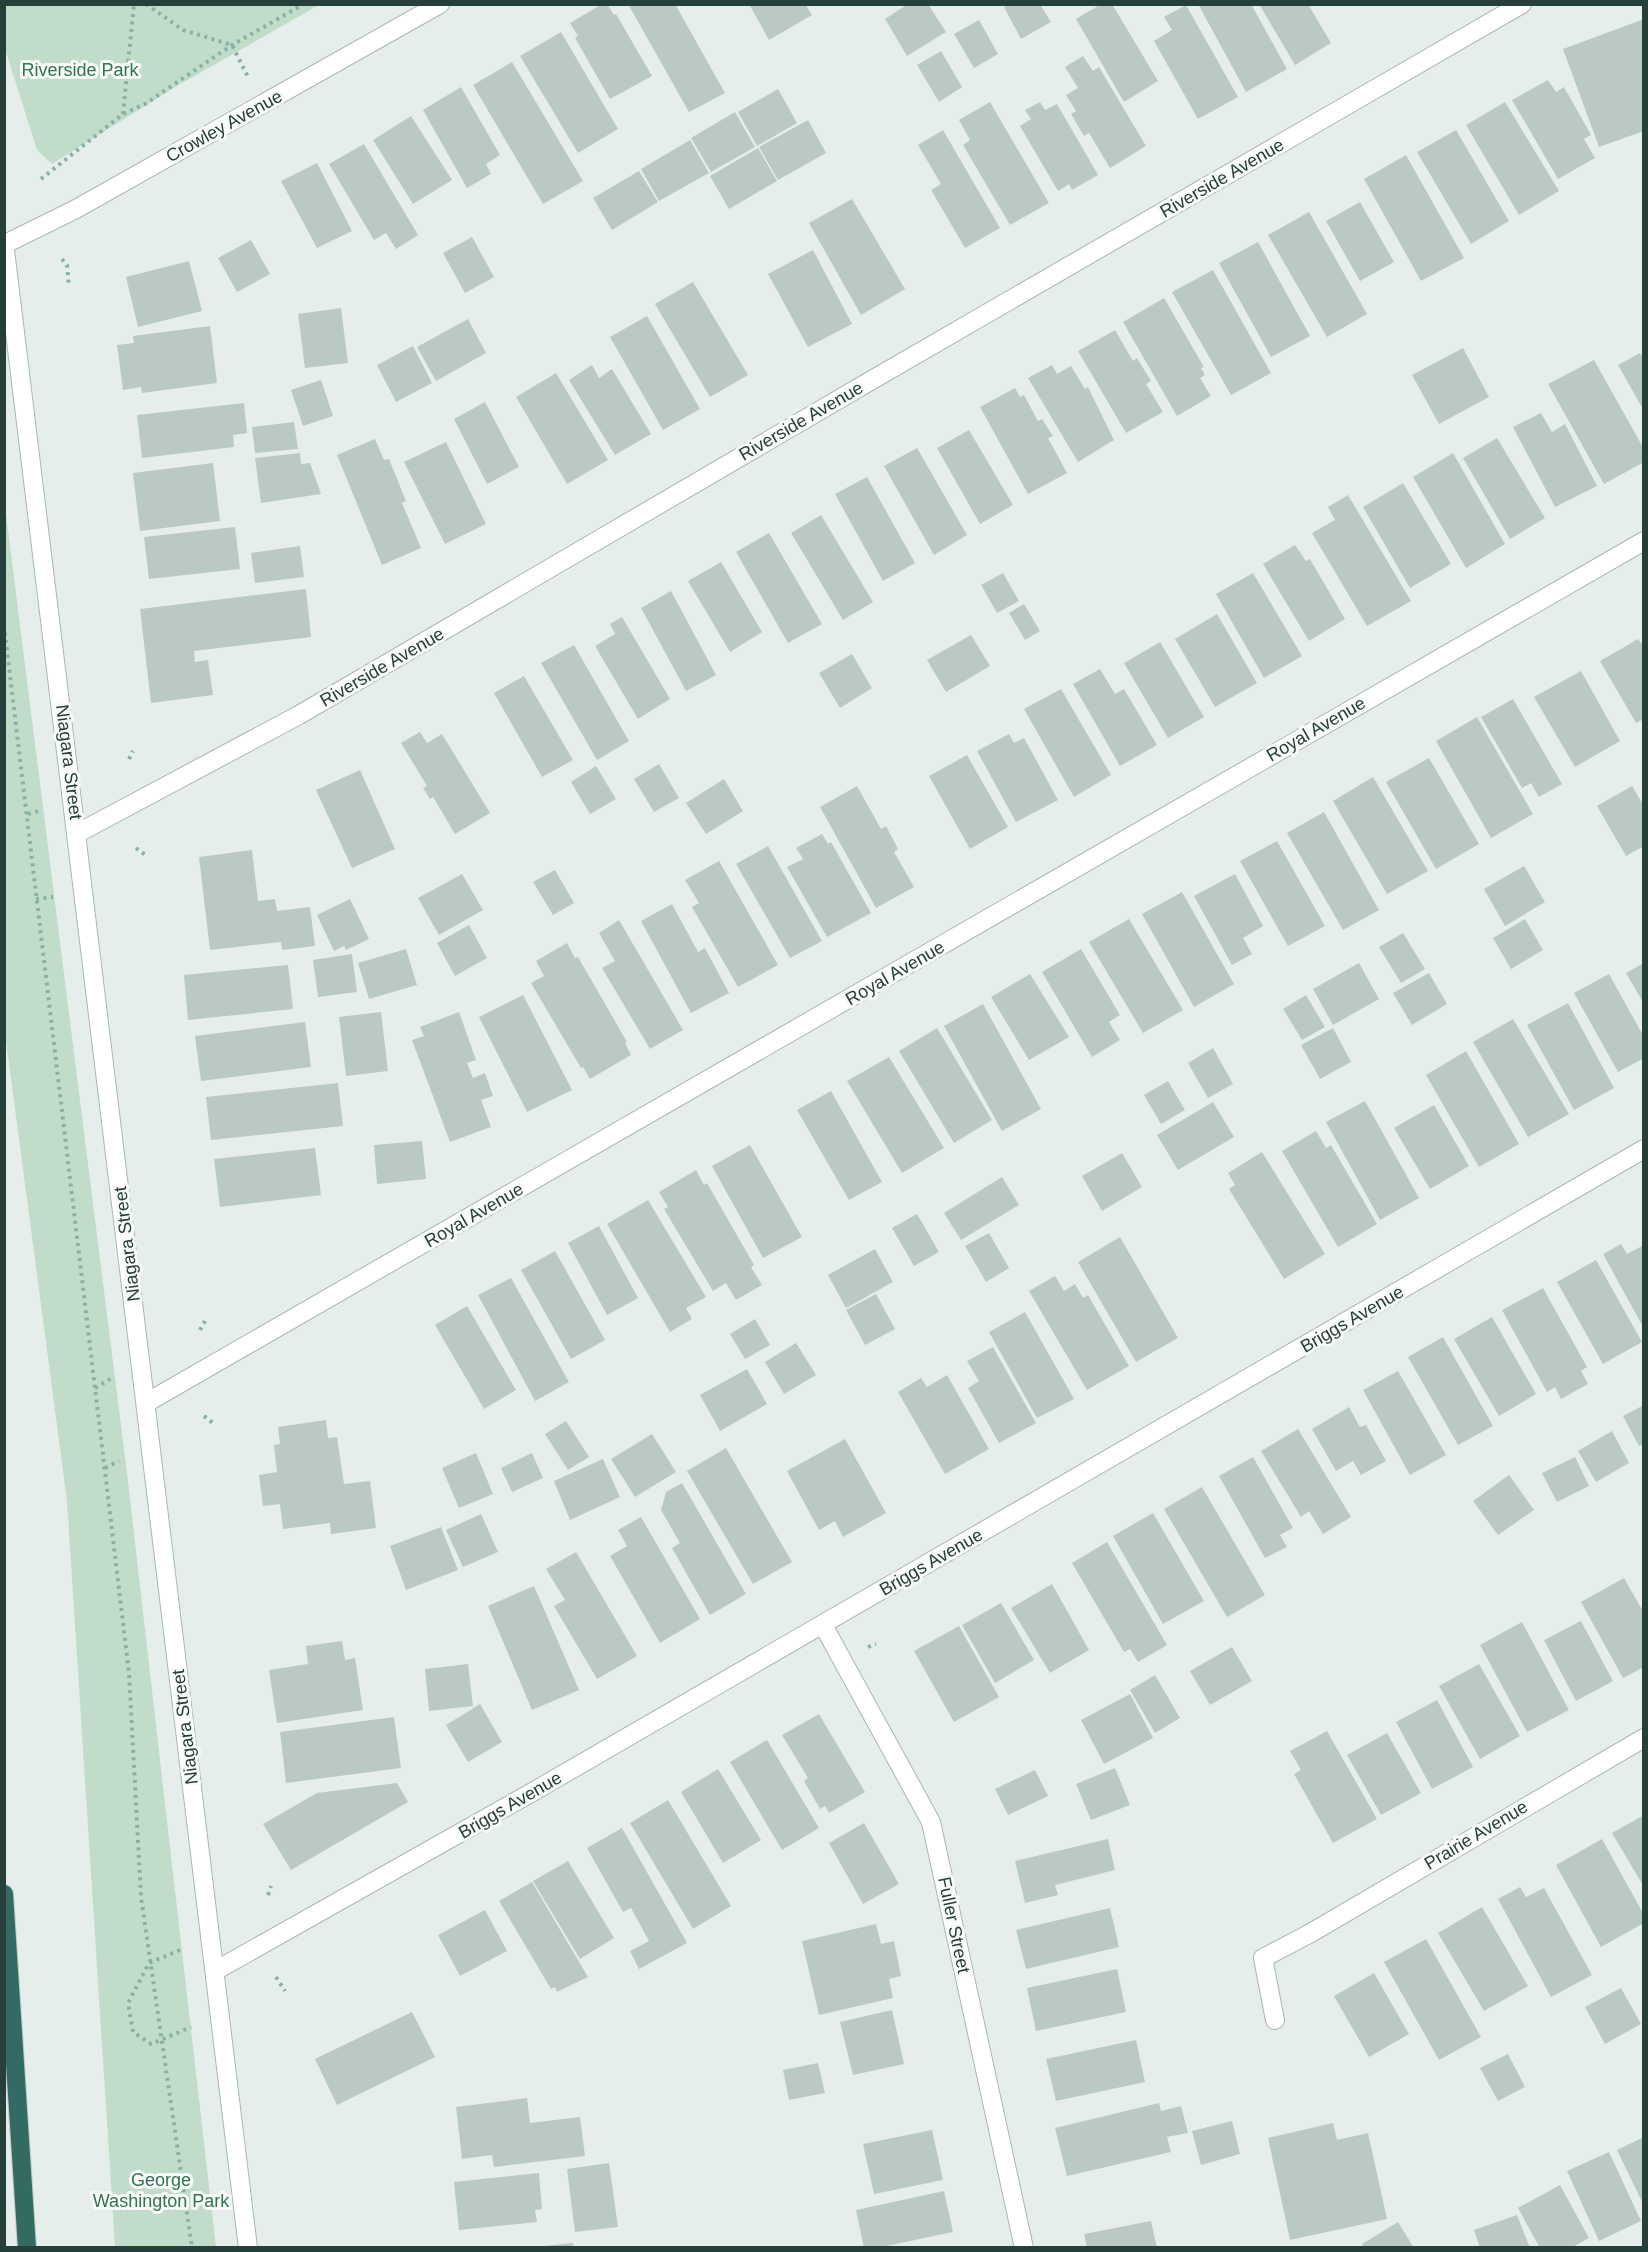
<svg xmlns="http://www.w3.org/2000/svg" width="1648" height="2252" font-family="Helvetica,sans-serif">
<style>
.green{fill:#c1ddca}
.building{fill:#bbc9c4}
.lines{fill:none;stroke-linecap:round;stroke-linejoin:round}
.service-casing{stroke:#a9b6b2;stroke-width:20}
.minor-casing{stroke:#a9b6b2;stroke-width:20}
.secondary-casing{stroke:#a5b9b3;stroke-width:20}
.motorway-casing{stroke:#c2c9c8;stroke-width:20}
.path{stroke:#89b0a5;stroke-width:4;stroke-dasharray:3 4.5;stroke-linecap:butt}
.service{stroke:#fff;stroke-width:18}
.minor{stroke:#fff;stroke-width:18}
.secondary{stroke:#fff;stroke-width:18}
.motorway{stroke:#336a62;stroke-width:18}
.labels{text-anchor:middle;stroke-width:6;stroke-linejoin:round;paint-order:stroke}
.park-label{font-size:18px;fill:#32744f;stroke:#f7faf9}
.street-label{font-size:18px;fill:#263f3a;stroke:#f7faf9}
</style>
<rect width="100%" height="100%" fill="#e6eeeb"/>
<path class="green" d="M4 5 5 4 319 5 177 86 52 164 37 150 5 49Z
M5 506 127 1473 216 2247H115L67 1501 4 1026Z"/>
<path class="building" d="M602 4H607L614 15 616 14 652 76 610 99 575 38 578 36 570 23Z
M628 4H675L725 93 689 112Z
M749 4H805L812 15 769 40Z
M908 4H928L946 32 907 56 885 19Z
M1009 4H1040L1051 22 1021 39 1004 7Z
M1101 4H1112L1158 81 1124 102 1076 19Z
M1198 4H1251L1287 69 1246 92Z
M1259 4H1308L1331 43 1295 65Z
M1186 5 1238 97 1198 119 1154 41 1172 30 1164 17Z
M1644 19V131L1599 147 1563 49Z
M979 20 998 54 974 68 954 34Z
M561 32 618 129 578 153 520 56Z
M941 51 962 87 939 102 917 65Z
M1083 56 1093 71 1099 67 1146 146 1110 168 1089 133 1084 136 1071 114 1076 111 1066 95 1078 88 1065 67Z
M512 62 583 181 543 204 473 85Z
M1548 80 1556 92 1564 87 1591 135 1584 139 1595 158 1558 179 1512 100Z
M461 87 500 155 486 164 491 174 467 188 423 110Z
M778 89 797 123 757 146 738 112Z
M990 102 1049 203 1010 225 963 145 970 140 959 120Z
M1040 102 1045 110 1057 104 1098 175 1072 190 1069 184 1058 191 1020 126 1031 119 1025 110Z
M1505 102 1559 191 1519 215 1466 125Z
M735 112 755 147 711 172 691 138Z
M411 116 452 180 413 204 373 140Z
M808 120 826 153 778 180 759 147Z
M943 130 1000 228 965 248 931 190 941 184 918 145Z
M1456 130 1509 221 1471 244 1417 152Z
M690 140 709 173 659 201 641 169Z
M364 144 418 235 396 249 386 233 374 240 329 164Z
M758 148 777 181 729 209 710 176Z
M1406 155 1464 258 1421 281 1364 179Z
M317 163 352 231 317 248 281 181Z
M639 171 658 202 612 230 593 198Z
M852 199 905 289 861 315 809 223Z
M1360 202 1394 262 1360 281 1326 221Z
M1309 212 1367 314 1327 337 1268 235Z
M472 237 494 277 465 293 443 253Z
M251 240 270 274 237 292 218 258Z
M1258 242 1310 336 1271 357 1219 263Z
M813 250 852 324 808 347 768 274Z
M189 261 202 311 138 327 126 277Z
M1213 270 1271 373 1231 395 1172 292Z
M693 282 748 375 710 397 655 304Z
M1164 298 1204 367 1201 368 1205 375 1200 378 1211 396 1177 416 1123 322Z
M341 308 348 363 305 368 298 314Z
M647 316 700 409 663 430 610 337Z
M468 319 486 353 436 381 417 347Z
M210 326 217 383 142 393 141 387 123 390 117 345 134 343 133 336Z
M1115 330 1133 361 1137 358 1151 381 1146 384 1163 412 1126 433 1078 351Z
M413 346 432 383 396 402 377 365Z
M1463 348 1489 397 1439 424 1412 375Z
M1640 353 1644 359V411L1618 365Z
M1594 360 1644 449V462L1604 484 1548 384Z
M592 365 599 378 612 369 651 434 615 455 569 380Z
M1052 365 1057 374 1071 366 1085 389 1088 387 1114 440 1078 462 1028 378Z
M556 373 608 460 567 484 516 397Z
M321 380 333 416 303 426 291 390Z
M1015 388 1020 397 1024 395 1038 421 1042 419 1053 436 1048 438 1067 473 1028 494 980 407Z
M485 402 519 467 487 484 454 419Z
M244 403 247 433 233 435 234 447 142 458 137 415Z
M1541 413 1552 432 1565 424 1597 486 1555 507 1513 427Z
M294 422 298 449 255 453 252 427Z
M969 430 1013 505 980 524 937 448Z
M1497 438 1545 518 1510 539 1463 458Z
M375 439 384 460 389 459 406 501 402 503 421 548 382 565 337 455Z
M446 442 486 524 445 544 404 462Z
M917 448 967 535 934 555 884 466Z
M300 453 301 464 310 463 321 494 261 503 255 458Z
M1453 453 1505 544 1466 568 1413 477Z
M213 463 220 521 140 531 133 473Z
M867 477 915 563 883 581 835 494Z
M1403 483 1451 564 1410 588 1363 507Z
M1348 495 1411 601 1367 626 1312 533 1335 520 1328 507Z
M821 515 873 602 843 620 791 533Z
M235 527 240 569 149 579 144 537Z
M769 533 822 624 788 643 736 552Z
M1295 545 1306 561 1310 559 1345 619 1309 641 1263 564Z
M300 546 304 577 255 583 251 553Z
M721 562 762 632 730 652 688 581Z
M1003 573 1019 601 997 613 981 585Z
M1253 573 1302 656 1264 678 1216 594Z
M306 589 311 637 194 651 195 662 208 660 213 695 151 703 140 609Z
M671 591 716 675 686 691 641 608Z
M1024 604 1040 631 1025 640 1009 613Z
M1217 614 1257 683 1215 707 1175 639Z
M622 617 670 699 638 719 595 646 615 634 610 624Z
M971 635 990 666 946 692 927 660Z
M1638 639 1644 647V719L1636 723 1600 661Z
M1160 642 1204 717 1168 738 1124 663Z
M574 645 629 741 597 760 541 663Z
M852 654 872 688 840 708 819 673Z
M1100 669 1115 694 1124 689 1157 745 1120 766 1073 684Z
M1581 671 1620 741 1575 767 1534 697Z
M524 676 573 760 542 777 494 693Z
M1061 689 1111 775 1074 797 1024 709Z
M1513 699 1562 784 1539 797 1531 783 1522 788 1481 717Z
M1477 717 1533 814 1491 838 1436 741Z
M420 732 427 743 442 734 490 813 455 834 433 797 430 799 423 788 427 786 401 743Z
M1009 734 1014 743 1024 738 1058 800 1016 822 977 751Z
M967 755 1008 827 970 849 929 776Z
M1429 758 1479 844 1436 869 1386 782Z
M659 764 679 798 654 812 634 779Z
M596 766 616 799 590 814 571 782Z
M360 770 395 849 352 868 316 790Z
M1373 777 1428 871 1387 894 1333 801Z
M724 779 743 811 706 834 686 803Z
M857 786 881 829 886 826 898 849 894 852 914 887 876 908 820 807Z
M1632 786 1644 806V846L1626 856 1597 806Z
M1324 812 1379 910 1343 930 1287 833Z
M822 834 828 844 831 842 871 913 827 937 787 867 803 859 796 848Z
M1277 841 1325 926 1288 946 1240 861Z
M768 846 822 941 790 958 736 864Z
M252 850 258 901 275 899 277 911 310 907 315 946 282 950 281 942 210 950 199 857Z
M719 861 778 965 738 987 692 907 699 903 685 880Z
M1524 866 1545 902 1505 926 1484 889Z
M555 870 574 903 553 915 533 882Z
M462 874 483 910 439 935 418 898Z
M1235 874 1263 926 1243 938 1252 954 1232 965 1194 896Z
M1182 892 1234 984 1194 1007 1142 914Z
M350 899 369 939 346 950 344 946 334 951 317 915Z
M672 904 698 952 705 948 729 993 691 1013 641 921Z
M1129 919 1183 1010 1143 1033 1089 942Z
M1525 919 1543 950 1511 969 1493 938Z
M619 920 683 1030 650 1049 602 968 615 961 599 933Z
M469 925 487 958 455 976 437 943Z
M1403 933 1425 969 1401 983 1379 947Z
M567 943 575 958 578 957 627 1042 625 1043 631 1055 590 1079 583 1067 581 1068 531 983 544 976 536 961Z
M406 949 417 985 369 999 358 963Z
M1081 949 1120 1015 1109 1022 1120 1040 1092 1057 1042 972Z
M352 954 357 992 318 997 313 960Z
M1359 963 1379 999 1333 1025 1313 989Z
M1644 963V1004L1626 973Z
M288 965 293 1009 188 1020 184 975Z
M1429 973 1447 1004 1412 1025 1393 993Z
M1030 974 1069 1037 1029 1060 991 997Z
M1609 974 1644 1037V1058L1618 1072 1574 993Z
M523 995 572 1090 527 1112 479 1017Z
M1306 995 1325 1027 1302 1040 1283 1009Z
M1568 1003 1614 1088 1574 1110 1527 1025Z
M983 1004 1041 1109 1002 1131 944 1026Z
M381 1012 388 1071 346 1076 339 1017Z
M459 1012 476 1060 467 1063 473 1078 485 1073 493 1096 481 1100 491 1127 450 1142 412 1040 424 1036 420 1027Z
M1513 1019 1569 1114 1528 1137 1473 1042Z
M305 1022 311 1067 201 1081 195 1036Z
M937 1028 992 1120 954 1143 899 1051Z
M1333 1028 1351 1062 1320 1079 1301 1045Z
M1213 1048 1233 1084 1208 1098 1188 1063Z
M1466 1051 1519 1144 1479 1167 1426 1075Z
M889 1057 944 1148 902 1173 847 1081Z
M1168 1081 1185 1110 1161 1124 1144 1095Z
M338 1083 343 1126 211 1140 206 1097Z
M831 1091 882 1182 849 1200 797 1110Z
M1365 1101 1419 1198 1380 1220 1326 1122Z
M1213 1102 1234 1137 1178 1170 1157 1135Z
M1434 1105 1469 1166 1430 1189 1394 1128Z
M1316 1131 1326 1148 1331 1145 1377 1224 1338 1247 1282 1151Z
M422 1141 426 1179 377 1184 374 1145Z
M750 1145 802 1237 763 1258 712 1166Z
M315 1148 321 1195 220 1207 214 1159Z
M1262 1152 1325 1254 1284 1279 1229 1189 1235 1185 1228 1173Z
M1122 1153 1142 1187 1102 1211 1082 1176Z
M696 1170 704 1185 707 1183 754 1265 751 1267 762 1285 736 1300 726 1283 713 1291 664 1209 668 1207 659 1192Z
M1002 1177 1019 1205 961 1240 944 1213Z
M648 1200 706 1297 686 1308 692 1319 670 1332 607 1224Z
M917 1214 939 1252 914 1266 892 1228Z
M599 1226 638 1298 607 1315 568 1243Z
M989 1233 1009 1268 986 1282 965 1246Z
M1120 1237 1178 1338 1136 1362 1078 1262Z
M1621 1244 1627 1254 1644 1245 1642 1325 1603 1254Z
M875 1249 893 1282 846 1308 828 1275Z
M555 1251 605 1340 571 1359 521 1270Z
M1596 1260 1642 1342 1603 1364 1557 1282Z
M1055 1276 1064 1291 1075 1284 1083 1298 1088 1295 1129 1366 1087 1390 1029 1291Z
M511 1278 569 1382 535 1401 478 1295Z
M1543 1288 1587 1367 1581 1371 1588 1384 1561 1399 1555 1387 1547 1392 1502 1310Z
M876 1294 895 1329 865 1345 846 1310Z
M467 1306 516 1390 484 1409 435 1325Z
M1025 1312 1074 1399 1037 1418 989 1332Z
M1492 1317 1536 1394 1499 1416 1454 1339Z
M755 1319 770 1345 745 1359 730 1334Z
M1443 1337 1493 1426 1458 1445 1408 1357Z
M796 1343 816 1375 784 1394 765 1362Z
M993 1347 1036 1423 999 1443 968 1388 979 1381 967 1361Z
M747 1369 767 1404 720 1431 700 1395Z
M1398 1371 1446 1455 1410 1475 1363 1390Z
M947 1375 989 1449 945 1474 898 1392 921 1378 927 1387Z
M1644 1405V1443L1639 1446 1623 1416Z
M1349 1407 1360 1427 1366 1425 1386 1461 1361 1475 1353 1461 1336 1471 1312 1429Z
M326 1420 328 1438 337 1437 344 1484 370 1481 376 1528 331 1534 330 1523 283 1529 280 1504 263 1506 259 1475 277 1472 274 1445 280 1444 278 1427Z
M566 1421 589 1457 568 1470 545 1434Z
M1298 1429 1351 1517 1323 1534 1309 1511 1301 1517 1261 1451Z
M1612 1431 1629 1463 1596 1482 1578 1451Z
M652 1434 676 1472 635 1497 611 1459Z
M845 1439 886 1513 843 1537 835 1521 819 1530 787 1471Z
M726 1448 792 1562 753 1584 687 1471Z
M476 1453 493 1494 459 1508 442 1468Z
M532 1453 543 1478 512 1492 501 1468Z
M1253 1457 1293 1528 1280 1535 1287 1547 1265 1558 1219 1476Z
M1575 1457 1589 1486 1557 1502 1542 1473Z
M603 1459 620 1497 570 1520 554 1481Z
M1509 1475 1534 1510 1498 1535 1473 1501Z
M682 1483 746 1594 710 1615 672 1548 680 1543 661 1510 666 1492Z
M1202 1487 1265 1595 1227 1617 1164 1509Z
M1153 1513 1204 1601 1163 1624 1113 1536Z
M481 1514 498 1552 463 1567 446 1530Z
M641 1517 700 1619 660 1643 610 1556 627 1546 618 1530Z
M441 1527 458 1570 406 1590 390 1546Z
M1107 1542 1167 1645 1138 1662 1130 1649 1124 1652 1072 1563Z
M576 1552 637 1656 597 1679 554 1606 565 1600 546 1569Z
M1624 1578 1644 1613V1667L1623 1678 1581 1602Z
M1052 1584 1089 1650 1050 1673 1011 1608Z
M534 1586 579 1690 532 1710 488 1606Z
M1001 1603 1034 1660 995 1683 962 1625Z
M1581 1621 1613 1681 1576 1701 1544 1640Z
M1522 1622 1569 1710 1527 1732 1480 1645Z
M959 1626 999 1697 954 1722 914 1651Z
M342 1641 345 1660 355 1658 363 1710 277 1723 269 1670 308 1664 306 1646Z
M1232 1647 1252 1681 1210 1705 1190 1671Z
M468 1664 473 1706 429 1711 425 1669Z
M1479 1664 1520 1736 1480 1759 1439 1686Z
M1155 1675 1180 1718 1155 1733 1130 1690Z
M1130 1694 1153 1738 1104 1764 1081 1720Z
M1437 1700 1473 1767 1432 1789 1396 1722Z
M480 1704 502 1742 468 1762 446 1725Z
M819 1714 865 1792 829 1813 825 1806 820 1809 804 1781 808 1778 782 1735Z
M394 1717 401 1768 286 1783 280 1732Z
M1327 1731 1377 1819 1333 1843 1294 1774 1301 1770 1290 1751Z
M1387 1733 1421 1793 1381 1815 1347 1755Z
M767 1740 819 1828 782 1850 730 1762Z
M1115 1768 1130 1805 1091 1820 1076 1784Z
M718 1769 761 1840 723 1863 681 1792Z
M1035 1770 1048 1796 1008 1815 995 1789Z
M397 1783 408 1802 291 1870 263 1824 317 1793Z
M668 1800 731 1906 693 1929 630 1823Z
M1644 1815V1887L1612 1833Z
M864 1823 899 1884 863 1904 829 1843Z
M622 1828 687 1943 639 1969 630 1951 649 1941 631 1908 623 1912 587 1848Z
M1108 1839 1115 1870 1055 1885 1058 1895 1025 1903 1015 1861Z
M1602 1839 1644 1915V1923L1601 1947 1556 1865Z
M568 1861 614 1938 580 1959 533 1881Z
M532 1882 588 1977 557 1992 555 1987 551 1989 499 1901Z
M1520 1887 1526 1897 1544 1888 1592 1975 1551 1997 1498 1899Z
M1482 1907 1528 1986 1484 2011 1438 1933Z
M1110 1908 1119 1947 1026 1969 1016 1930Z
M485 1910 507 1951 460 1976 438 1935Z
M876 1924 881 1944 894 1941 901 1976 889 1979 893 1998 819 2015 802 1941Z
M1426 1939 1481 2037 1439 2060 1384 1962Z
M1117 1969 1126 2012 1036 2031 1027 1988Z
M1374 1973 1409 2034 1369 2057 1334 1996Z
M1621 1988 1641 2024 1605 2044 1585 2007Z
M892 2010 904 2064 853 2075 840 2022Z
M412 2012 435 2057 337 2105 315 2059Z
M1136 2040 1145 2082 1056 2101 1046 2059Z
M1508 2054 1525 2087 1498 2101 1480 2068Z
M818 2063 825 2093 789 2100 783 2070Z
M527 2098 530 2123 580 2117 585 2156 494 2167 492 2155 462 2159 456 2107Z
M1159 2103 1161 2111 1181 2106 1188 2133 1167 2137 1171 2152 1067 2176 1055 2128Z
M1232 2121 1240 2154 1201 2165 1192 2131Z
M1333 2123 1337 2140 1368 2133 1387 2219 1290 2240 1268 2138Z
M932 2130 943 2180 874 2194 863 2144Z
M1644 2137V2206L1617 2150Z
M1609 2152 1641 2221 1599 2241 1567 2171Z
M609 2163 618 2227 575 2232 567 2169Z
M539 2173 542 2209 535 2210 537 2222 459 2230 454 2182Z
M1560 2185 1589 2238 1571 2248H1540L1518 2208Z
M944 2191 953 2232 877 2248H864L856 2210Z
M1517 2215 1530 2248H1480L1474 2230Z
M1151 2221 1157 2248H1087L1084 2234Z
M1398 2222 1414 2248H1364L1362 2244Z
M573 2243 574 2248H544V2246Z"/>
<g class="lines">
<defs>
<path id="service" d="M1275 2020 1263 1958 1309 1934"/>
<path id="minor" d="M5 244 76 209 440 4
M78 833 299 715 865 384 1522 4
M146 1403 1644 541
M823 1625 931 1822 1024 2248
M1309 1934 1644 1738
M215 1971 529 1794 1644 1149"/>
<path id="secondary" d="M4 242 248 2248"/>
<path id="motorway" d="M4 1894 27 2248"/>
</defs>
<use href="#service" class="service-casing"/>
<use href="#minor" class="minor-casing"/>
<use href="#secondary" class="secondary-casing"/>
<use href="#motorway" class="motorway-casing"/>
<path class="path" d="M146 4 183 30 232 45 248 77
M123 114 134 4
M41 179 123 114 145 104 232 45 304 4
M62 259 67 265 69 287
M4 625 129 1673 141 1897 192 2248
M129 759 133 751
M28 814 42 810
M136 848 147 856
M36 899 53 897
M200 1330 205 1321
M95 1388 112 1378
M204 1416 214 1424
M105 1468 119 1461
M868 1647 876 1644
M268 1895 271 1886
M180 1950 149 1963 128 2003 133 2032 151 2044 191 2027
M276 1977 285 1991"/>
<use href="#service" class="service"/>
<use href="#minor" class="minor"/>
<use href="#secondary" class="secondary"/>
<use href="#motorway" class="motorway"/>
</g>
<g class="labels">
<g class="park-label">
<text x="80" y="76">Riverside Park</text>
<text x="161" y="2186">George<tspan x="161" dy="21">Washington Park</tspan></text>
</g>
<g class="street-label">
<text transform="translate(224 126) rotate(-29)" y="6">Crowley Avenue</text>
<text transform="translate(1222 178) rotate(-30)" y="6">Riverside Avenue</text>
<text transform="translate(801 421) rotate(-30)" y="6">Riverside Avenue</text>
<text transform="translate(382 667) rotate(-30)" y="6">Riverside Avenue</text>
<text transform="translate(1316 729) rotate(-30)" y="6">Royal Avenue</text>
<text transform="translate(69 762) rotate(83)" y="6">Niagara Street</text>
<text transform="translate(895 973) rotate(-30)" y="6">Royal Avenue</text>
<text transform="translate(474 1215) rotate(-30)" y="6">Royal Avenue</text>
<text transform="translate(127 1244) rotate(-97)" y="6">Niagara Street</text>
<text transform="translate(1352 1319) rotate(-30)" y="6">Briggs Avenue</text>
<text transform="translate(931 1562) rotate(-30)" y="6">Briggs Avenue</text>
<text transform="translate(185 1727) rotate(-97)" y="6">Niagara Street</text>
<text transform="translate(510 1805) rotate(-30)" y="6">Briggs Avenue</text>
<text transform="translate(1476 1835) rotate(-31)" y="6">Prairie Avenue</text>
<text transform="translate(954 1925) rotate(78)" y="6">Fuller Street</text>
</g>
</g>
<rect width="1648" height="2252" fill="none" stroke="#263f3a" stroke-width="12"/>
</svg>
